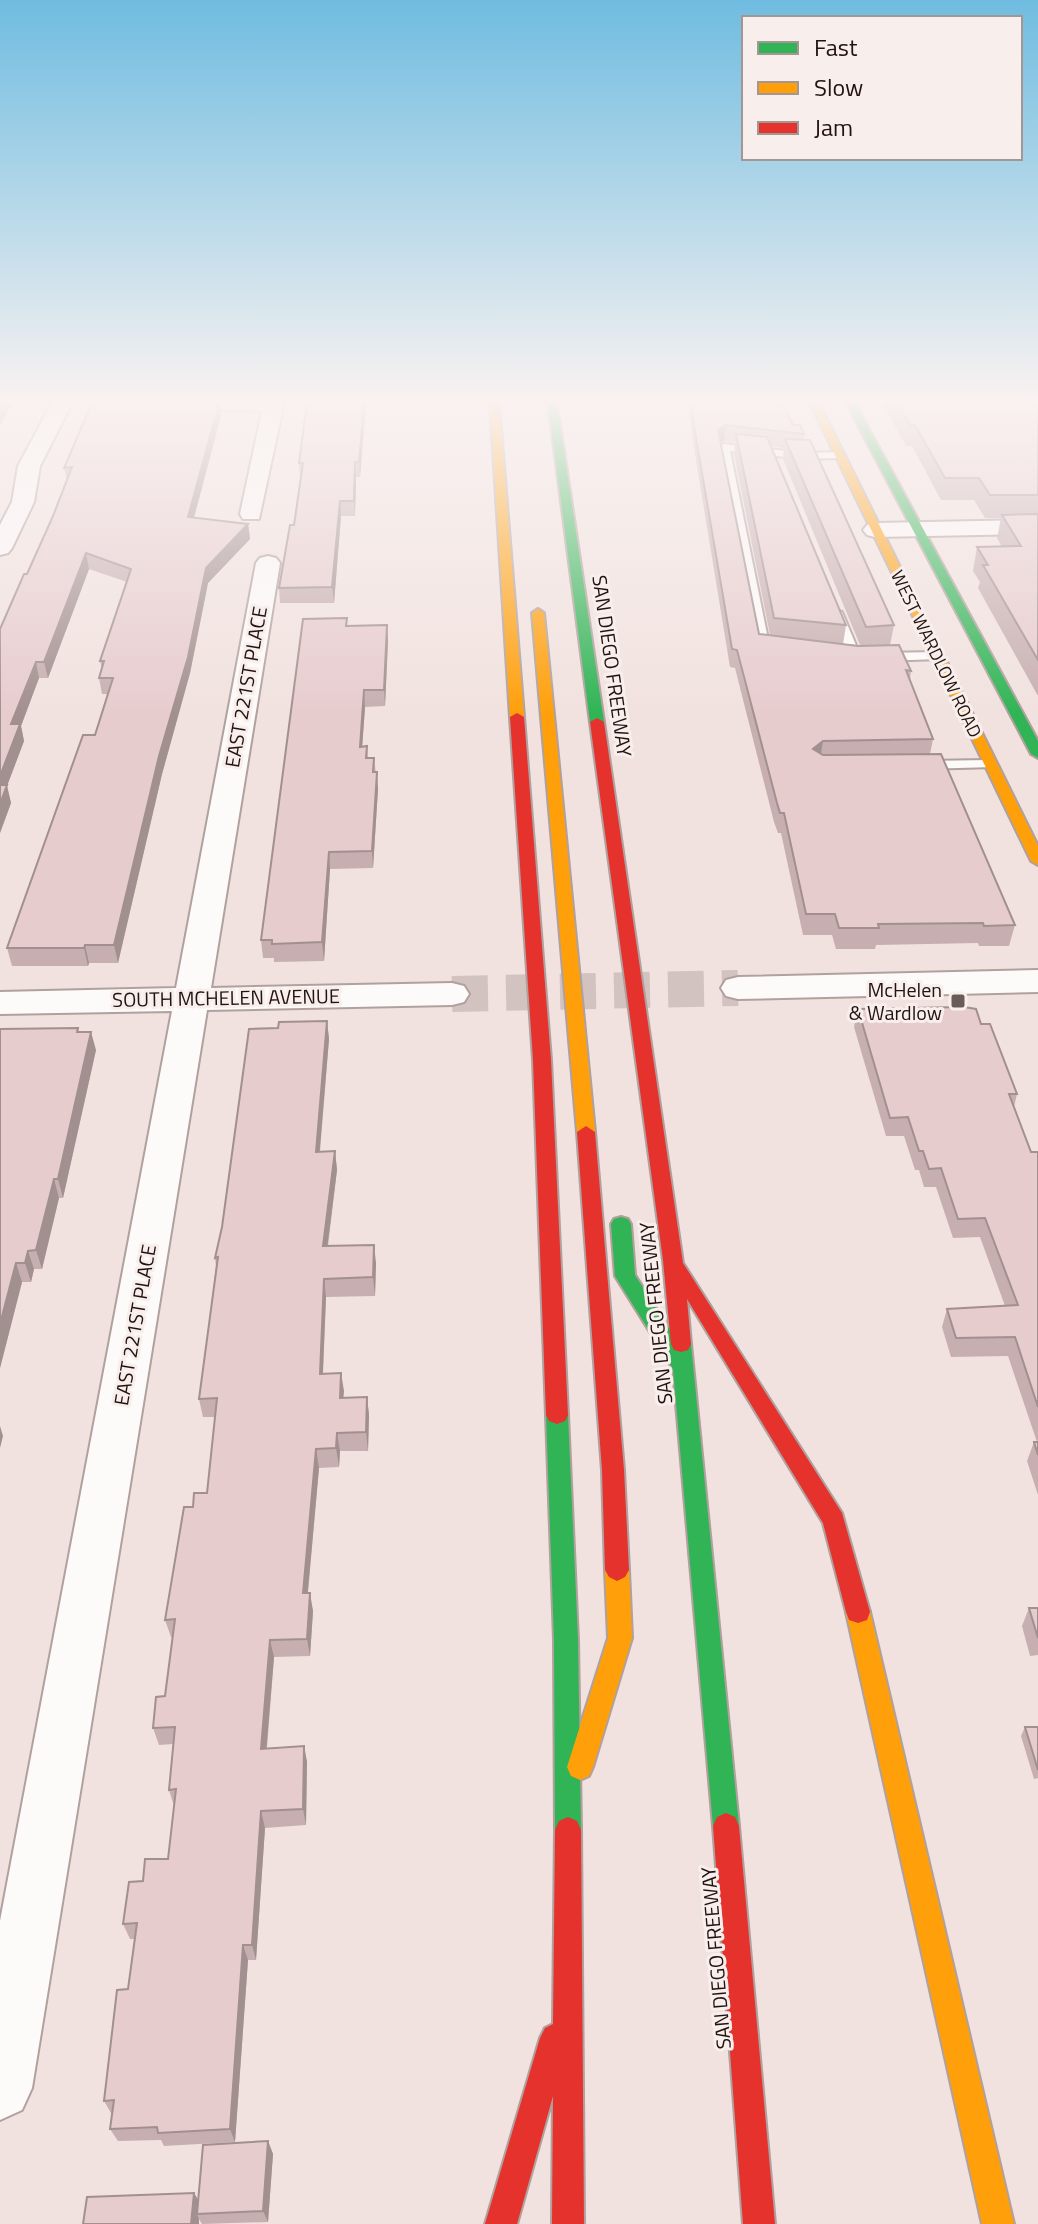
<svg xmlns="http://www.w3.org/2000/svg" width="1038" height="2224" font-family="'Titillium Web',sans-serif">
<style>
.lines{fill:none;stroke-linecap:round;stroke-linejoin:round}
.street-tunnel{stroke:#d2c3c0;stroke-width:36;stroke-dasharray:36 18;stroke-linecap:butt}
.lane-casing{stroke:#b0a19e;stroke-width:4}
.street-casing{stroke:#b0a19e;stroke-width:4}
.fast-casing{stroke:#b0a19e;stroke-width:4}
.slow-casing{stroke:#b0a19e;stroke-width:4}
.jam-casing{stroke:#b0a19e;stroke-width:4}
.lane{fill:#fdfbfa;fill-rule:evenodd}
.street{fill:#fdfbfa;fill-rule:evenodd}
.fast{fill:#30b455;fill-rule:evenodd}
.slow{fill:#ff9f0a;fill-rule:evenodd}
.jam{fill:#e5322d;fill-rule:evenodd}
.wall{fill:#c7afb1;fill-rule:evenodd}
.shaded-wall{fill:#a28f90}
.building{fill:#e7ccce;stroke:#a28f90;stroke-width:2}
.poi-dot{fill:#6a5b58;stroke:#f8efed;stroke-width:3}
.labels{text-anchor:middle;stroke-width:6;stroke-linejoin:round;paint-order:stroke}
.far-street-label{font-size:18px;fill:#221210;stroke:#f8efed}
.street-label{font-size:20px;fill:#221210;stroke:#f8efed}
.poi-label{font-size:20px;fill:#221210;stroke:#f8efed;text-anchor:end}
</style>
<rect width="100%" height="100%" fill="#f1e2df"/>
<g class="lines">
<path class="street-tunnel" d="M452 994 738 988"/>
<defs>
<path id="lane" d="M724 444 804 453 839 452 844 455 839 458 804 459 730 451 769 644 778 648 772 652 757 647 719 447Z
M832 609 842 612 861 657 859 660 849 657 830 612Z
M936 652 942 656 940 659 881 661 875 657 881 653Z
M990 760 997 764 995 767 921 769 914 765 921 761Z"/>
<path id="street" d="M52 403H72L40 466 34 502 12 548 8 553 0 555V525L12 502 18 466Z
M205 403H284L259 519H243L240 514 262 411 215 409Z
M1038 520V534L875 537 867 535 863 530 867 525 875 523Z
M268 556 276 558 280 563 211 988 452 983 464 986 469 994 464 1002 452 1005 207 1010 32 2088 22 2110 0 2120V1921L172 1011 0 1014V992L176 988 256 563 260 558Z
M1038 970V992L738 999 726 996 721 988 726 980 738 977Z"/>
<path id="fast" d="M548 403H557L604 722 597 726 590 722Z
M846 403H855L1038 741V758L1031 754Z
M621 1217 628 1219 631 1224 635 1275 675 1338H688L691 1344 739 1826 735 1835 726 1839 717 1835 713 1826 673 1369 615 1276 611 1224 614 1219Z
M557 1406 565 1409 568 1415 578 1640 581 1830 577 1839 568 1843 559 1839 555 1830 554 1640 546 1415 549 1409Z"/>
<path id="slow" d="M490 403H499L524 717 517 721 510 717Z
M810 403H819L1038 846V865L1031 861Z
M538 609 544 613 595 1132 586 1138 577 1132 532 613Z
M617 1559 625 1563 629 1570 632 1638 593 1767 589 1776 580 1780 571 1776 567 1767 608 1638 605 1570 609 1563Z
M858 1601 867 1604 870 1612 1014 2224H982L846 1612 849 1604Z"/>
<path id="jam" d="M517 713 524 717 551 1060 568 1415 565 1421 557 1424 549 1421 546 1415 533 1060 510 717Z
M597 718 604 722 683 1263 842 1513 870 1612 867 1620 858 1623 849 1620 846 1612 823 1523 687 1299 691 1344 688 1350 681 1352 674 1350 671 1344 663 1260 590 722Z
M586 1126 595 1132 624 1470 629 1570 625 1577 617 1581 609 1577 605 1570 602 1470 577 1132Z
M726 1813 735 1817 739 1826 775 2224H743L713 1826 717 1817Z
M568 1817 577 1821 581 1830 584 2224H552L553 2096 517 2224H485L540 2038 545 2028 553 2024 555 1830 559 1821Z"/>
</defs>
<use href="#lane" class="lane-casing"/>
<use href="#street" class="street-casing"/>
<use href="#fast" class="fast-casing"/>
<use href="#slow" class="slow-casing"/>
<use href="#jam" class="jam-casing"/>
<use href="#lane" class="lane"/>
<use href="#street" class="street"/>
<use href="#fast" class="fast"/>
<use href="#slow" class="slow"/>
<use href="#jam" class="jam"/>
</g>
<path class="wall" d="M307 403H366L360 477H356L355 516H341L334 603H280L279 588 294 525 301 478H300L299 463Z
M688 403H782L793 425 804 434 803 440 894 625 890 645 911 671 910 680 933 739 930 754 1015 925 1009 946H979L978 943 876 945 875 949H836L832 935H803L781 833H778L774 822 735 668 730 667 694 448ZM724 441 735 442 734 454 770 635 759 634 720 443ZM771 446 784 448 783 459 860 645 843 644 846 625Z
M882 403H1038V696L978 588 980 582 973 571 977 547H1002L997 538 1001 518H985L974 500H941L912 446H906Z
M222 412 194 518 248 524 250 539 208 583 190 673 162 774 118 963H89L88 966H12L7 948 95 735 107 694H102L99 678 102 669 100 661 127 582 89 569 48 678H39L21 726 24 741 7 786 11 803 0 833 27 574 53 516 67 480 64 468Z
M387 625 388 641 385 706 365 707 362 746H367L368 758H374L378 789 373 868 330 869 324 961 274 962V958H263L261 940 347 626Z
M858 1009 981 1024 1017 1094 1014 1107 1031 1152H1038V1495L1027 1461 1034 1442H1037L1008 1356 951 1357 942 1327 947 1309 1005 1306 980 1237 953 1238 936 1187H924L919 1170H915L904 1136H886L854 1027Z
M327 1021 329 1039 320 1152 335 1151 337 1170 328 1246 376 1263 375 1296 326 1297 323 1374 341 1373 343 1398 367 1397 369 1415 368 1451H340L339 1467 319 1468 308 1593 313 1611 310 1656 274 1657 267 1748 304 1746 307 1762 306 1825 265 1828 256 1960H248L235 2142 164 2146 161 2140 118 2141 110 2129 113 2113H111L104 2101 128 1989 135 1939H130L123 1924 143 1881 168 1859 174 1806 169 1790 173 1744 159 1745 153 1728 165 1696 173 1637H171L165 1620 193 1507 207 1493 215 1417H203L199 1399 216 1266 215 1258 278 1028Z
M78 1028 79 1032 96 1050 63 1198H59L42 1269H34L31 1282H22L0 1368V1029Z
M1029 1608H1038V1655L1030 1656 1022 1626Z
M1025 1727H1038V1778L1034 1779 1021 1736Z
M268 2141 273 2154 268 2222 202 2224 199 2219V2224H83L198 2200Z"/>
<path class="shaded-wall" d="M2 403H13L0 426V407Z
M219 403H220L222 412 190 532 188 517Z
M364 403H366L360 477 359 462Z
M726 425 724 441 716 446 718 430Z
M355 462 356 477 355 516 354 501Z
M340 501 341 516 334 603 332 587Z
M248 524 250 539 208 583 190 673 162 774 118 963 114 945 159 756 206 568Z
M86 553 89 569 48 678 44 662Z
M387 625 388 641 385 706 384 690Z
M36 662 39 678 21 726 24 741 7 786 11 803 0 833V776L11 724Z
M364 690 365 707 361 764 360 747Z
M823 741 820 760 813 749Z
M377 772 378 789 373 868 372 851Z
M329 852 330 869 324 961 322 942Z
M85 945 89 963 88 966 84 948Z
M327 1021 329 1039 318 1170 316 1152Z
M91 1032 96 1050 63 1198 58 1179Z
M335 1151 337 1170 325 1265 323 1246Z
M54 1179 59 1198 42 1269 36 1250Z
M374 1245 376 1263 375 1296 373 1277Z
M28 1251 34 1269 31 1282 25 1263Z
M16 1263 22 1282 0 1368V1324Z
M324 1279 326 1297 322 1392 320 1374Z
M341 1373 344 1391 342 1416 340 1398Z
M367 1397 369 1415 368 1451 366 1432Z
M0 1426 3 1436 0 1448Z
M337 1433 340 1451 339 1467 336 1448Z
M316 1449 319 1468 306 1611 303 1593Z
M310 1593 313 1611 310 1656 307 1639Z
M270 1640 274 1657 265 1765 261 1749Z
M304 1746 307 1762 306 1825 303 1809Z
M261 1811 265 1828 256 1960 252 1945Z
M243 1945 248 1960 235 2142 230 2129Z
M268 2141 273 2154 268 2222 263 2211Z
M194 2193 201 2204 197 2214 199 2219V2224H191Z"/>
<path class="building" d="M92 403H219L188 517 248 524 206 568 188 657 159 756 114 945H85L84 948H7L83 735H95L113 678H99L104 661H100L131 569 86 553 44 662H36L11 724H20L0 776V629L24 574H27L53 516 72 467 64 468Z
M307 403H364L359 462H355L354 501H340L332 587 279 588 290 525H294L303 463H299Z
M691 403H782L793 425H800L804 434 726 425 718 430 759 634 858 646 899 645 911 671 906 670 933 739 823 741 813 749 823 755 941 754 1015 925 984 926 983 923 878 924 879 928H839L835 914H806L784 813H780L777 803 737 650 732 649 695 432Z
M897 403H1038V495H990L979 478H945L915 425H910Z
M736 434 767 437 846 625 774 618Z
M785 439 810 440 894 625 866 627Z
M1038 514V660L983 565H988L977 547 1021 546 1002 515Z
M347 618 346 626 387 625 384 690H364L360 747 367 746 366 758H374L373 772H377L372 851 329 852 322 942 272 944V940H261L303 619Z
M0 785H7L0 804Z
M964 1007 976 1009 981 1024H990L1017 1094H1009L1031 1152H1038V1407L1015 1337 956 1338 947 1309 1018 1305 985 1218 958 1219 941 1168 929 1169 923 1151H919L908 1117 890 1118 858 1009Z
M327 1021 316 1152 335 1151 323 1246 374 1245 373 1277 324 1279 320 1374 341 1373 340 1398 367 1397 366 1432 337 1433 336 1448 316 1449 303 1593H310L307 1639 270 1640 261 1749 304 1746 303 1809 261 1811 252 1945H243L230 2129 158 2133 157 2127 110 2129 114 2100 104 2101 117 1990 128 1989 137 1923 123 1924 129 1882 143 1881 145 1859H168L176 1789 169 1790 175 1727 153 1728 156 1697 165 1696 175 1619 165 1620 184 1507H193L194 1493H207L217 1398 199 1399 218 1257 215 1258 222 1227 249 1029 278 1028 279 1022Z
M78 1028 77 1032H91L58 1179H54L36 1250 28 1251 25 1263H16L0 1324V1029Z
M1034 1442H1038V1455Z
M1029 1608H1038V1638Z
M1025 1727H1038V1770Z
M268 2141 263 2211 197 2214 203 2145Z
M194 2193 191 2224H83L87 2197Z"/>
<linearGradient id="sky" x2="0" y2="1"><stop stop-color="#6fbce0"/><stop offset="0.56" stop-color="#f9f2f1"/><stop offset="1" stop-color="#f9f2f1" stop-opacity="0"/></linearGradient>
<rect width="1038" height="714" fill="url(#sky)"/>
<rect class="poi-dot" x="950" y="993" width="16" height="16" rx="4"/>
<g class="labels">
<g class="far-street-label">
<text transform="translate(936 654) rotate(64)" y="6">WEST WARDLOW ROAD</text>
</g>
<g class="street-label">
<text transform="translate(612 666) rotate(82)" y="7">SAN DIEGO FREEWAY</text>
<text transform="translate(246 687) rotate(-80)" y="7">EAST 221ST PLACE</text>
<text transform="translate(226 998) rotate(-1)" y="7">SOUTH MCHELEN AVENUE</text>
<text transform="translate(656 1313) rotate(-96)" y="7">SAN DIEGO FREEWAY</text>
<text transform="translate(135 1325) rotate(-80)" y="7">EAST 221ST PLACE</text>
<text transform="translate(716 1958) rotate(-95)" y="7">SAN DIEGO FREEWAY</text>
</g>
<g class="poi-label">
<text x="942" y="997">McHelen<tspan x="942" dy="23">&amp; Wardlow</tspan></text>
</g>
</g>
<rect x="742" y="16" width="280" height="144" fill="#f8efed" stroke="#a29795" stroke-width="2"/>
<rect x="758" y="42" width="40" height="12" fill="#30b455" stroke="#a29795" stroke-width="2"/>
<text x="814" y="56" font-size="24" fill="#221210">Fast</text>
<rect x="758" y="82" width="40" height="12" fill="#ff9f0a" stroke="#a29795" stroke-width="2"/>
<text x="814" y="96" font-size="24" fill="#221210">Slow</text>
<rect x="758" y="122" width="40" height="12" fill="#e5322d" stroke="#a29795" stroke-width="2"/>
<text x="814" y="136" font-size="24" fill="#221210">Jam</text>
</svg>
